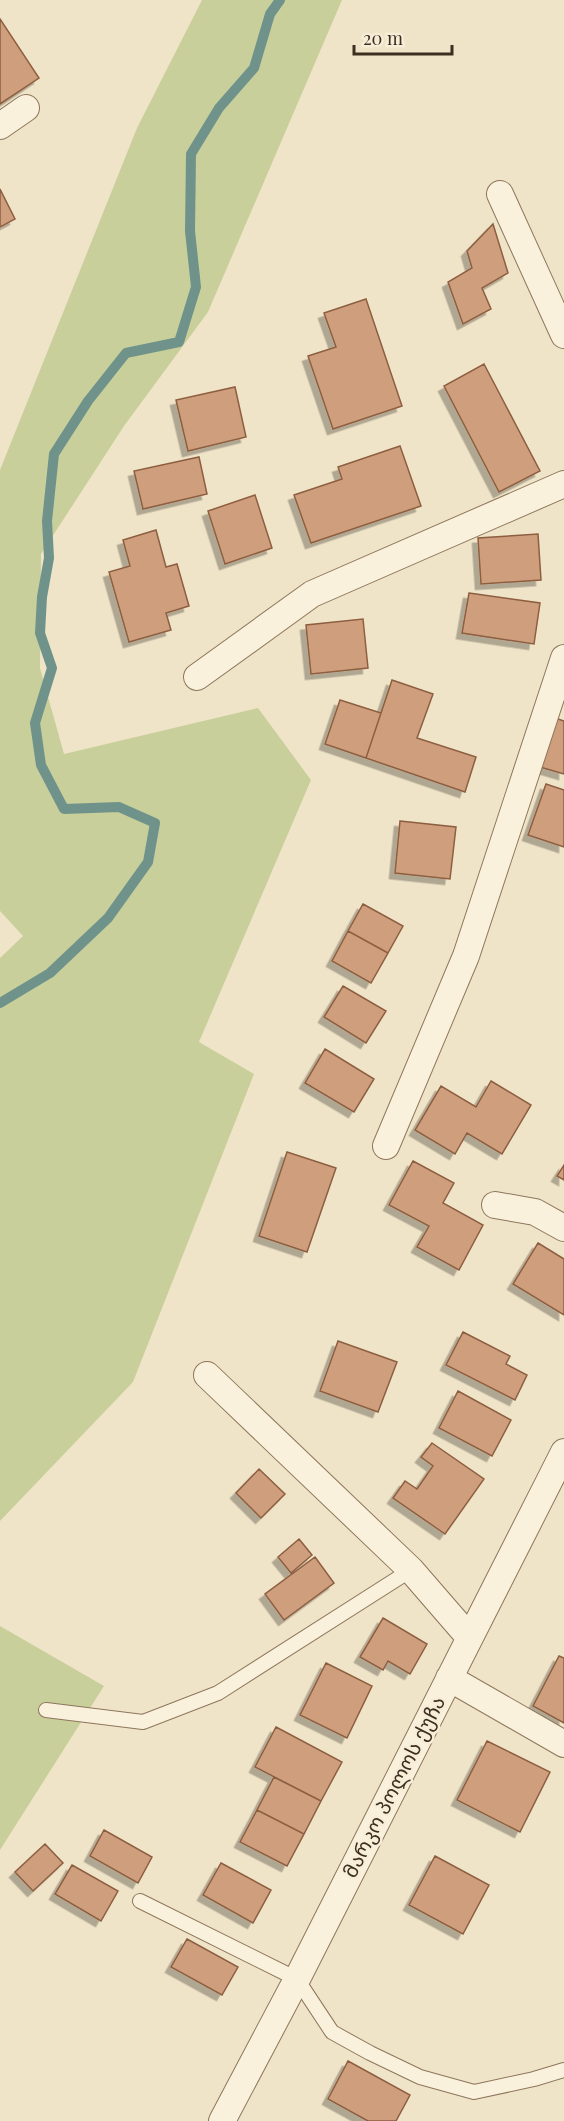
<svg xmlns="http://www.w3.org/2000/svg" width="564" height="2121" font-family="'Playfair Display','Noto Sans Georgian',serif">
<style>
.green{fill:#c9cf9b}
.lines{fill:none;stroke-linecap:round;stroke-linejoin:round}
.stream{stroke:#6f938a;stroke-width:10}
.building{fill:#cf9f7d;stroke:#8d5f41;stroke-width:1.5;filter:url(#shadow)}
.lane-casing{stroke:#8d765c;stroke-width:16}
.street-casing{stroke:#8d765c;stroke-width:28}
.lane{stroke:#faf1dc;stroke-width:14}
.street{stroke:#faf1dc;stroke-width:26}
.labels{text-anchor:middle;stroke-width:5;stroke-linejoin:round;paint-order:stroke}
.street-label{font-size:20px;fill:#3d2e20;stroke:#f7eed8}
</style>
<defs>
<filter id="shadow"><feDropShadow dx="-5.5" dy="5.5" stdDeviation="0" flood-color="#0004"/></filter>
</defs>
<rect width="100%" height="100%" fill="#f0e4c8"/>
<path class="green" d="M202 0H342L208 312 124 426 41 554 40 668 64 754 258 708 311 780 199 1042 254 1074 133 1382 0 1521V958L23 936 0 911V470L137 128Z
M0 1626 104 1686 0 1850Z"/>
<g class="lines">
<path class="stream" d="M0 1003 50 973 108 918 148 862 155 823 119 807 64 809 41 765 35 723 52 668 40 633 42 597 49 558 47 521 54 454 88 401 126 353 179 342 196 287 190 231 191 154 219 108 254 68 270 14 280 0"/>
</g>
<path class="building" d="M0 19 39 78 0 104Z
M0 189 15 219 0 227Z
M493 224 508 273 482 288 491 309 463 324 448 282 472 268 467 251Z
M366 299 402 406 333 429 308 356 336 347 324 313Z
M484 364 540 471 499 492 444 386Z
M235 387 246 437 188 451 176 400Z
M400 446 421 506 311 543 294 495 342 479 338 467Z
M199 457 207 494 143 509 134 471Z
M255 495 272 548 225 564 208 511Z
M156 530 166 567 177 564 189 606 166 613 171 630 129 642 109 572 130 566 123 540Z
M538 534 541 580 481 584 478 538Z
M469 593 540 603 534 644 462 633Z
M363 619 368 668 311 674 306 625Z
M392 680 433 694 417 738 476 757 465 792 366 758Z
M340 700 381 713 366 758 325 744Z
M555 718 564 721V774L540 767Z
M546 784 564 790V847L528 835Z
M400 821 456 827 450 879 395 873Z
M363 904 403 926 388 953 348 931Z
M348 931 388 953 371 983 332 961Z
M343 986 386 1011 366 1043 324 1017Z
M325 1049 374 1079 354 1112 305 1083Z
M491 1081 531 1105 502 1154 467 1133 455 1154 415 1130 441 1086 476 1107Z
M287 1152 336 1168 307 1252 259 1236Z
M413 1161 454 1183 443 1203 483 1225 459 1270 417 1247 429 1226 389 1205Z
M564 1165V1180L557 1176Z
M538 1243 564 1259V1315L513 1284Z
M463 1332 510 1356 506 1364 527 1375 515 1400 446 1365Z
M338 1341 397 1362 378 1412 320 1391Z
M458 1391 511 1420 492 1456 439 1428Z
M432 1443 484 1479 445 1534 393 1498 405 1481 417 1489 433 1466 421 1457Z
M259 1469 285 1494 261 1518 236 1493Z
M299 1539 312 1555 291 1573 278 1557Z
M315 1557 334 1583 284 1620 265 1594Z
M383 1618 427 1644 410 1674 388 1661 383 1670 360 1657Z
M559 1656 564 1658V1723L533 1706Z
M326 1663 372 1686 347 1738 300 1715Z
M276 1727 342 1762 321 1801 255 1767Z
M487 1741 550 1772 520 1832 457 1800Z
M274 1777 321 1801 304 1834 257 1810Z
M257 1810 304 1834 287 1866 240 1842Z
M104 1830 152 1857 138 1883 90 1856Z
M45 1844 63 1863 33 1891 15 1872Z
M435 1856 489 1885 463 1934 409 1905Z
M221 1863 271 1890 253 1923 203 1895Z
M72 1865 118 1891 101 1921 55 1894Z
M187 1939 238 1967 222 1995 171 1967Z
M348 2061 410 2095 396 2121H368L328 2099Z"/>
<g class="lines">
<defs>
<path id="lane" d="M46 1710 143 1722 218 1693 411 1570
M140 1901 297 1979 332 2032 370 2053 420 2077 474 2092 534 2079 564 2070"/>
<path id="street" d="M0 126 26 108
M500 194 564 335
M197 677 312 594 564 484
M386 1146 466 956 564 658
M495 1205 535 1212 564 1228
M207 1375 411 1570 469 1637
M449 1678 564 1744
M222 2121 297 1979 564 1452"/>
</defs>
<use href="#lane" class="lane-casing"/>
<use href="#street" class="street-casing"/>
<use href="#lane" class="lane"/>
<use href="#street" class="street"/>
</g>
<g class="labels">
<g class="street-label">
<text transform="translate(394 1787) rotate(-63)" y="7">მარკო პოლოს ქუჩა</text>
</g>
</g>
<path d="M354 45v9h98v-9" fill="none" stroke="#3d2e20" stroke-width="3"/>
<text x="363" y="45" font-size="18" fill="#3d2e20" stroke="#f7eed8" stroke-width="4.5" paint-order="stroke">20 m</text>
</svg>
